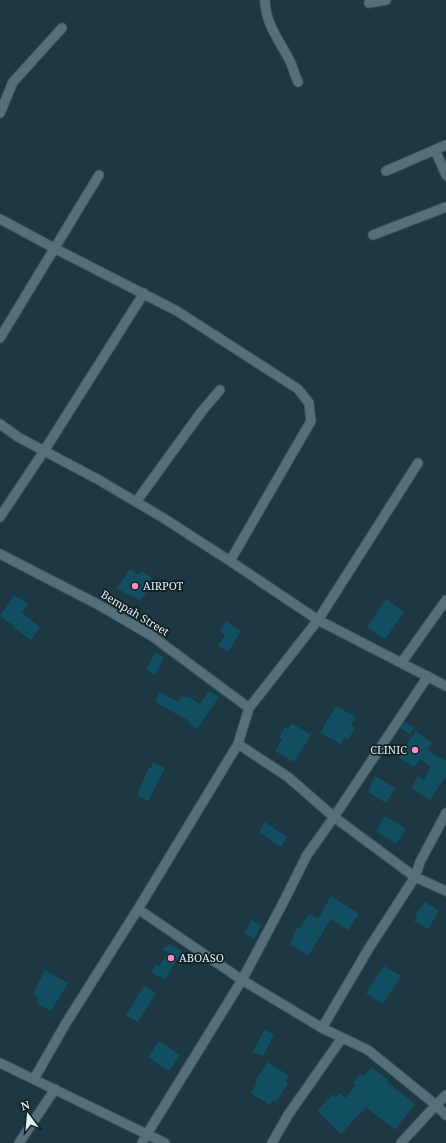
<svg xmlns="http://www.w3.org/2000/svg" width="446" height="1143" font-family="'Noto Serif',serif">
<style>
.building{fill:#124f62}
.lines{fill:none;stroke-linecap:round;stroke-linejoin:round}
.minor-casing{stroke:#3d565e;stroke-width:11}
.minor{stroke:#53707b;stroke-width:9}
.poi-dot{fill:#fb8fc4;stroke:#121e22;stroke-width:1.5}
.labels{text-anchor:middle;stroke-width:3.5;stroke-linejoin:round;paint-order:stroke}
.poi-label{font-size:11px;fill:#e1f1f7;stroke:#121e22;text-anchor:start}
.street-label{font-size:11px;fill:#e1f1f7;stroke:#121e22}
</style>
<rect width="100%" height="100%" fill="#1d3842"/>
<path class="building" d="M130 569 139 575 142 571 150 577 154 583 140 600 126 594 117 588Z
M14 595 28 604 22 613 40 627 31 640 13 627 14 626 0 616Z
M386 599 404 612 385 639 367 627Z
M226 621 241 631 228 652 218 646 225 635 220 631Z
M155 653 164 657 155 675 146 670Z
M209 691 219 697 197 729 188 723 189 721 155 702 160 692 178 702 182 696 187 698 188 697 200 704Z
M336 706 356 717 351 726 355 728 348 740 344 738 341 744 320 733Z
M405 722 414 728 410 734 400 728Z
M291 723 311 735 294 762 275 751 282 739 279 737 285 727 288 729Z
M416 731 432 743 427 750 446 761V776L430 800 411 788 418 776 424 780 431 767 420 759 414 767 398 757Z
M153 762 165 768 148 801 137 795 149 767 151 768Z
M375 776 395 788 386 803 368 792 371 786 370 785Z
M385 816 406 829 396 844 376 831Z
M265 822 287 837 281 847 259 832Z
M331 896 359 914 348 930 331 919 308 956 290 944 294 938 292 937 298 927 300 928 309 914 318 919Z
M425 902 439 911 428 929 414 921 417 915 416 914Z
M252 920 261 926 254 939 244 933Z
M170 944 182 951 165 980 151 972 156 965 159 967 168 952 162 949Z
M384 966 401 976 383 1004 366 993Z
M45 970 68 983 51 1011 36 1003 39 998 33 994Z
M144 986 156 993 138 1022 126 1015Z
M264 1030 274 1034 263 1056 253 1052Z
M159 1041 180 1055 169 1071 148 1057Z
M268 1062 289 1076 286 1081 288 1083 276 1102 273 1100 270 1105 251 1093 257 1082 255 1081Z
M372 1067 388 1080 387 1082 415 1104 395 1130 366 1107 341 1134 317 1111 333 1094 336 1097 340 1093 345 1098 356 1085 353 1082 361 1074 364 1076Z"/>
<g class="lines">
<defs>
<path id="minor" d="M265 0C265 24 280 41 290 61 293 68 295 75 298 82
M369 3 386 0
M0 113 13 82 62 28
M435 150 446 175
M386 171 446 145
M0 219 54 248 177 311 298 389 309 403 311 421 230 561
M373 235 446 207
M0 338 99 175
M0 424 18 437 99 480 165 519 230 561 318 620 446 686
M136 502 202 411 220 390
M0 517 44 451 144 293
M0 554 99 605 152 636 249 708
M402 662 446 600
M238 744 288 777 334 817 415 877 446 891
M138 909 242 980 322 1028 368 1050 436 1105 446 1095
M322 1028 369 948 415 877 420 862 446 813
M0 1063 165 1143
M34 1079 66 1023 138 909 238 744 249 708 318 620 418 463
M19 1143 55 1089
M142 1143 147 1134 242 980 283 903 307 855 334 817 428 676
M272 1143 288 1115 342 1038
M401 1143 436 1105 446 1115"/>
</defs>
<use href="#minor" class="minor-casing"/>
<use href="#minor" class="minor"/>
</g>
<g class="poi-dot">
<circle cx="135" cy="586" r="4"/>
<circle cx="415" cy="750" r="4"/>
<circle cx="171" cy="958" r="4"/>
</g>
<g class="labels">
<g class="poi-label">
<text x="143" y="590">AIRPOT</text>
<text x="407" y="754" text-anchor="end">CLINIC</text>
<text x="179" y="962">ABOASO</text>
</g>
<g class="street-label">
<text transform="translate(135 613) rotate(31)" y="4">Bempah Street</text>
</g>
</g>
<g transform="translate(28 1115) rotate(344)" stroke="#121e22" stroke-width="3" paint-order="stroke">
<path d="M0-3L7 15L0 10L-7 15Z" fill="#e1f1f7"/>
<text y="-6" font-size="11" font-weight="bold" text-anchor="middle" fill="#e1f1f7">N</text>
</g>
</svg>
